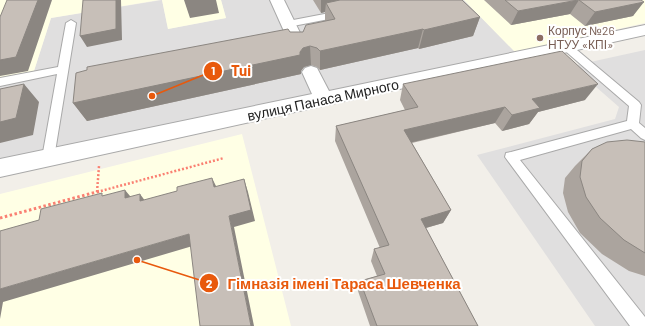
<svg xmlns="http://www.w3.org/2000/svg" width="645" height="326" font-family="Barlow,sans-serif">
<style>
.residential{fill:#e0dfdf}
.education{fill:#ffffe5}
.lines{fill:none;stroke-linecap:round;stroke-linejoin:round}
.service-casing{stroke:#a9a9a9;stroke-width:2}
.minor-casing{stroke:#a9a9a9;stroke-width:2}
.path-far1{stroke:#fa8072;stroke-width:2.5;stroke-dasharray:2 2;stroke-linecap:butt}
.path{stroke:#fa8072;stroke-width:3;stroke-dasharray:2.5 2.5;stroke-linecap:butt}
.service{fill:#fff;fill-rule:evenodd}
.minor{fill:#fff;fill-rule:evenodd}
.wall{fill:#aba49e}
.shaded-wall{fill:#8b8681}
.building{fill:#c7bfb8;stroke:#8b8681}
.education-dot{fill:#8d6e63;stroke:#fff;stroke-width:1.5}
.labels{text-anchor:middle;stroke-width:4;stroke-linejoin:round;paint-order:stroke}
.far-education-label{font-size:12px;fill:#785e54;stroke:#fff;text-anchor:start}
.street-label{font-size:14px;fill:#222;stroke:#fff}
.leader{fill:none;stroke:#e8590c;stroke-width:1.5}
.callout-dot{fill:#e8590c;stroke:#fff;stroke-width:1.5}
.mark-label{font-size:12px;text-anchor:middle;font-weight:bold;fill:#fff}
.callout-label{font-size:15px;text-anchor:middle;font-weight:bold;fill:#e8590c;stroke:#fff;stroke-width:4;stroke-linejoin:round;paint-order:stroke}
</style>
<rect width="100%" height="100%" fill="#f2efe9"/>
<path class="residential" d="M162 0 168 29 226 18 221 0H464L515 52 0 161V80L33 74 51 18Z
M645 50V326H595L477 155 615 119 619 107 572 66Z"/>
<path class="education" d="M0 0H159L51 18 33 74 0 80Z
M162 0H221L226 18 168 29Z
M464 0H645V23L515 52Z
M242 134 291 326H0V194Z"/>
<g class="lines">
<defs>
<path id="service" d="M357 0H365L371 9 370 11 288 27 283 24 288 21 361 7Z
M71 20 76 23 54 158 53 162 48 163 43 162 42 158 57 74 0 86V78L58 67 66 23Z
M567 44 571 45 639 102 641 105 639 123 645 128V140L641 138 631 129 520 160 645 317V326H630L505 157 506 153 511 152 627 121 629 106 563 49 562 47Z"/>
<path id="minor" d="M270 0H284L306 45 304 49 298 50 292 49Z
M645 25V35L0 177V159L312 94 302 72 305 68 311 66 317 68 329 91Z"/>
</defs>
<use href="#service" class="service-casing"/>
<use href="#minor" class="minor-casing"/>
<path class="path-far1" d="M97 192 99 166
M97 192 224 158"/>
<path class="path" d="M0 218 100 191"/>
<use href="#service" class="service"/>
<use href="#minor" class="minor"/>
</g>
<path class="wall" d="M313 0H462L480 17 473 36 419 49 418 48 320 70 317 67 311 65 304 67 301 71V74L87 121 73 103 290 32H303L325 21V12L321 13Z
M484 0H641L633 16 585 26 570 14 511 25Z
M403 84 585 100 538 112 529 124 502 131 495 123 412 143 451 210 443 223 426 228 478 326H370L358 291 360 281 377 276 371 261 374 249 380 248 335 141 336 126 405 110 400 100Z
M645 142V276L629 271 602 254 580 233 568 212 563 193 565 178 575 166 592 149Z"/>
<path class="shaded-wall" d="M38 0H52L28 71 0 76V60Z
M116 0H121L122 40 87 47 80 36Z
M184 0H216L219 13 190 18Z
M321 0H359L326 3 325 12 321 13Z
M579 0 570 14 511 25 518 11Z
M644 2 633 16 585 26 595 12Z
M480 17 473 36 419 49 424 30Z
M423 29 418 48 320 70V51Z
M310 46 311 65 304 67 301 71V74L87 121 73 103 300 52 303 48Z
M24 84 39 102 33 135 0 143V122Z
M598 84 585 100 538 112 529 124 502 131 512 115 532 99Z
M505 107 495 123 400 145 404 130Z
M212 178 218 190 214 187Z
M244 179 248 192 255 221 234 227 254 326H251L229 216Z
M125 190 135 202 125 198Z
M140 194 149 206 140 201Z
M451 210 443 223 415 231 421 219Z
M189 234 196 245 3 302 0 319V289Z"/>
<path class="building" d="M7 0H38L16 57 0 60V17Z
M83 0H116V29L80 36Z
M340 0H462L480 17 424 30 423 29 320 51 317 48 310 46 303 48 300 52V55L73 103 76 73 87 70V67L288 29 290 32H303L306 25 335 19 326 3Z
M505 0H578L518 11Z
M579 0H641L644 2 595 12Z
M562 51 598 84 532 99 540 108 512 115 505 107 404 130 451 210 421 219 478 326H377L360 281 385 274 374 249 389 245 336 126 418 107 403 84Z
M24 84 16 118 0 122V89Z
M627 140 645 142V253L624 240 600 218 586 197 580 177 582 161 592 149 607 142Z
M212 178 214 187 244 179 251 210 229 216 251 326H200L189 234 0 289V231L39 220 41 209 102 193V196L125 190V198L140 194V201L177 191V187Z"/>
<circle class="education-dot" cx="540" cy="38" r="4"/>
<g class="labels">
<g class="far-education-label">
<text x="548" y="35">Корпус №26<tspan x="548" dy="14">НТУУ «КПІ»</tspan></text>
</g>
<g class="street-label">
<text transform="translate(323 100) rotate(-12)" y="5">вулиця Панаса Мирного</text>
</g>
</g>
<path class="leader" d="M152 96L213 71M137 260L209 283"/>
<g class="callout-dot">
<circle cx="152" cy="96" r="4"/>
<circle cx="137" cy="260" r="4"/>
<circle cx="213" cy="71" r="10"/>
<circle cx="209" cy="283" r="10"/>
</g>
<g class="mark-label">
<text x="213" y="75">1</text>
<text x="209" y="288">2</text>
</g>
<g class="callout-label">
<text x="241" y="76">Tui</text>
<text x="344" y="289">Гімназія імені Тараса Шевченка</text>
</g>
</svg>
